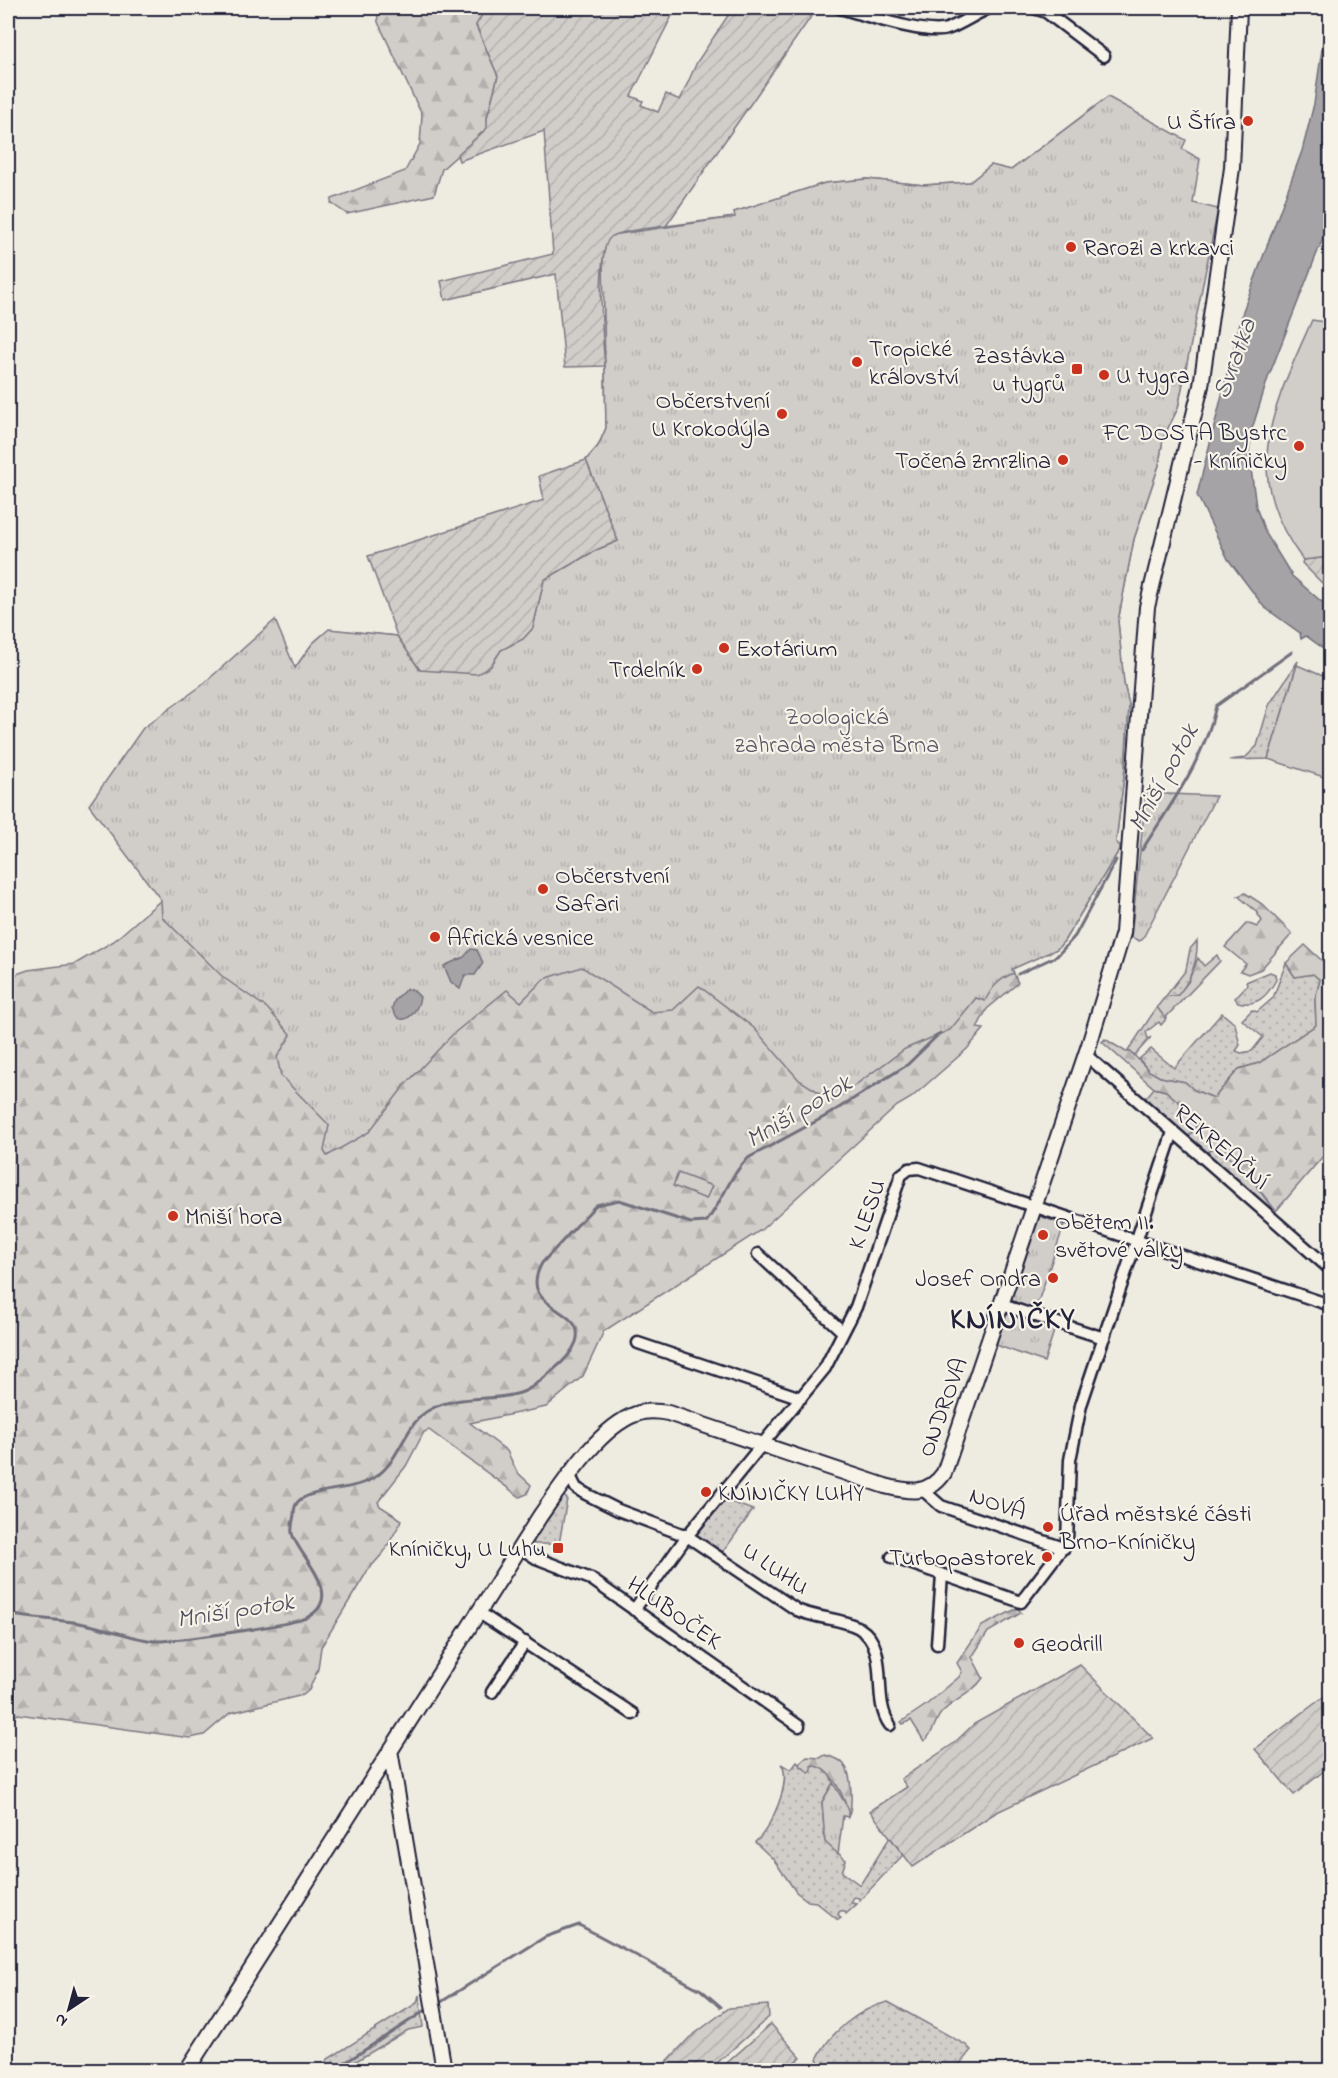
<svg xmlns="http://www.w3.org/2000/svg" width="1338" height="2078" font-family="'Indie Flower',sans-serif">
<style>
.grass{fill:url(#grass-dots);stroke:#7a7882;stroke-width:1.5}
.forest{fill:url(#forest-firs);stroke:#7a7882;stroke-width:1.5}
.park{fill:url(#park-tufts);stroke:#7a7882;stroke-width:1.5}
.garden{fill:url(#garden-furrows);stroke:#7a7882;stroke-width:1.5}
.pitch{fill:#d1cdc9;stroke:#7a7882;stroke-width:1.5}
.water{fill:#a6a3a6;stroke:#716f7b;stroke-width:1.5}
.lines{fill:none;stroke-linecap:round;stroke-linejoin:round}
.stream{stroke:#716f7b;stroke-width:3}
.street-casing{stroke:#22223b;stroke-width:15}
.secondary-casing{stroke:#22223b;stroke-width:18}
.street{stroke:#f7f3e8;stroke-width:10}
.secondary{stroke:#f7f3e8;stroke-width:14}
.poi-dot{fill:#c8321e;stroke:#f7f3e8;stroke-width:2}
.labels{text-anchor:middle;stroke-width:4.5;stroke-linejoin:round;paint-order:stroke}
.poi-label{font-size:24px;fill:#22223b;stroke:#f7f3e8;text-anchor:start}
.park-label{font-size:24px;fill:#575566;stroke:#f7f3e8}
.street-label{font-size:24px;fill:#22223b;stroke:#f7f3e8}
.water-label{font-size:26px;font-style:italic;fill:#504f60;stroke:#f7f3e8}
.district-label{font-size:30px;font-weight:bold;letter-spacing:1.5px;fill:#22223b;stroke:#f7f3e8}
</style>
<defs>
<pattern id="grass-dots" width="8" height="8" patternUnits="userSpaceOnUse" patternTransform="scale(1.5)"><rect width="8" height="8" fill="#d1cdc9"/><path d="M2 2h.1M6 6h.1" fill="none" stroke="#b3b0ae" stroke-width="1.8" stroke-linecap="round"/></pattern>
<pattern id="forest-firs" width="22" height="20" patternUnits="userSpaceOnUse" patternTransform="scale(1.5)"><rect width="22" height="20" fill="#d1cdc9"/><path d="M5 1l3.5 6h-7zM16 11l3.5 6h-7z" fill="#b3b0ae"/></pattern>
<pattern id="park-tufts" width="24" height="20" patternUnits="userSpaceOnUse" patternTransform="scale(1.5)"><rect width="24" height="20" fill="#d1cdc9"/><path d="M3 7l-1-3M5 7V3M7 7l1-3M15 17l-1-3M17 17v-4M19 17l1-3" fill="none" stroke="#b3b0ae"/></pattern>
<pattern id="garden-furrows" width="10" height="10" patternUnits="userSpaceOnUse" patternTransform="scale(1.5)"><rect width="10" height="10" fill="#d1cdc9"/><path d="M-1 1l2-2M0 10L10 0M9 11l2-2" fill="none" stroke="#b3b0ae"/></pattern>
</defs>
<rect width="100%" height="100%" fill="#eeebe1"/>
<filter id="ink" filterUnits="userSpaceOnUse"><feTurbulence type="fractalNoise" baseFrequency=".0167" numOctaves="2"/><feDisplacementMap in="SourceGraphic" scale="12" xChannelSelector="R" yChannelSelector="G"/><feConvolveMatrix kernelMatrix="1 2 1 2 8 2 1 2 1" color-interpolation-filters="sRGB"/></filter>
<g filter="url(#ink)">
<path class="grass" d="M1298 661 1268 759 1229 760 1245 758 1257 746 1269 705Z
M1197 941C1198 962 1191 979 1178 996L1165 997 1186 970 1190 949Z
M1286 963 1295 977 1313 974 1320 980 1315 999 1316 1025 1259 1063 1239 1069 1214 1098 1194 1090 1185 1082 1160 1077 1149 1071 1139 1059 1151 1049 1174 1068 1222 1013 1235 1024 1240 1045 1236 1051 1241 1053 1252 1051 1263 1037 1242 1020 1252 1010 1257 1012 1273 998Z
M1270 972 1275 974 1276 980C1267 996 1257 1007 1238 1002L1235 998 1247 985 1246 982Z
M1157 1007 1167 1018 1161 1025 1159 1022 1146 1032 1148 1039 1151 1037 1135 1055 1128 1051Z
M1154 1088 1166 1091 1201 1121 1190 1135 1216 1145 1259 1182 1257 1187 1275 1212 1169 1120 1158 1114 1160 1112 1145 1099Z
M562 1494 567 1499 559 1544H534L532 1536Z
M720 1498 753 1510 723 1552 693 1534Z
M797 1762 802 1768 817 1766 830 1773 833 1783 822 1802 825 1842 846 1860 842 1872 860 1885 890 1837 903 1855 859 1901V1898L854 1897 851 1903 857 1904 846 1914 845 1911H840L838 1914 841 1918 838 1920 816 1902 808 1901 796 1892 774 1860 755 1842C770 1831 793 1780 781 1764L791 1770Z
M419 1995 423 2027 408 2030 341 2070H319L328 2059 417 2003Z
M888 2002 966 2045 971 2050 955 2070H824L817 2059C829 2033 860 2008 888 2002Z"/>
<path class="forest" d="M377 8H486L476 26 498 76 487 118 488 128 442 169 434 195 347 214 331 203 332 199 405 171 420 144 422 115 378 22Z
M1102 101 453 1011 1089 701 1200 293 1178 408 1163 438 1159 465 1134 539 1118 621 1124 684 1129 705 1125 767 1116 842 1121 847 1064 941 1057 949 1012 969 1018 983 987 1009 977 1028 984 1029 967 1049 911 1098 897 1106 761 1230 604 1331 583 1376 546 1407 470 1423 507 1451 517 1472 531 1485 527 1494 520 1497 429 1430 424 1432 406 1466 378 1502 380 1506 402 1520 384 1552 368 1570 321 1647 318 1669 309 1690 303 1695 230 1713 204 1735 190 1738 18 1714 8 1720V977L28 970 75 964 114 941 161 900 295 668C306 653 316 633 335 630L397 636 420 670 490 667 501 650 523 639 618 541 586 460 598 446 606 428 603 259 666 226 735 217 734 212 825 183 867 179 924 185 970 182 991 165 1011 170Z
M1245 893 1262 904 1292 934 1261 969 1248 974 1240 971 1246 964 1225 947 1247 923 1257 927 1262 921 1256 911 1238 896Z
M1305 945 1330 968V1148L1276 1211 1257 1187 1259 1182 1216 1146 1208 1152 1189 1136 1201 1121 1166 1091 1154 1088 1102 1042 1105 1039 1126 1052H1131L1149 1071 1160 1077 1185 1082 1194 1090 1214 1098 1239 1069 1259 1063 1316 1025 1315 999 1320 980 1313 974 1295 977 1286 963Z
M1217 955 1220 961 1165 1018 1157 1007 1165 997 1178 995 1188 982 1198 958 1204 966Z
M1018 1608 1021 1613 988 1632 972 1657 983 1678C972 1694 955 1699 942 1712 934 1721 934 1734 924 1741L911 1720 903 1724 901 1722 926 1705 959 1677 962 1672 957 1663 982 1626Z
M825 1755C832 1757 841 1759 845 1766 852 1775 853 1808 848 1817 848 1801 830 1764 811 1766L812 1771 809 1773 799 1764 807 1757 820 1758Z"/>
<path class="park" d="M1108 97 1186 140 1182 149 1200 159 1193 203 1218 209 1178 408 1163 438 1159 465 1134 539 1118 621 1124 684 1129 705 1125 767 1116 842 1121 847 1064 941 1057 949 1012 969 1014 973C999 979 992 987 985 1001L976 998 950 1030 905 1049 833 1101 799 1080 754 1028 699 986 673 1010 652 1012 582 967 544 979 521 1002 507 990 453 1034 405 1085 369 1132 327 1156 324 1151 329 1125 281 1076 277 1057 291 1035 267 1008 224 978 162 917 161 900 89 805 143 728 201 686 275 620 295 668 312 644 329 629 397 636 420 670 490 667 501 650 523 639 533 628 544 580 596 550 618 541 586 460 598 446 606 428 603 259 606 242 612 235 735 217 734 212 825 183 867 179 924 185 970 182 991 165 1011 170Z
M1146 793 1216 796 1142 940 1139 941 1131 937Z
M1040 1216 1064 1225 1036 1308 1038 1311 1011 1300Z
M1007 1313 1055 1328 1044 1362 996 1345Z
M833 1783 848 1808V1817L843 1816 838 1854 825 1842 822 1802Z"/>
<path class="garden" d="M486 8H676L631 96 643 101 641 105 658 112 666 94 680 100 697 62 733 8H817L666 226C653 228 620 230 611 237 595 248 603 345 605 366L565 367 556 274 445 300 441 281 553 254 544 131 459 161 457 155 487 128V118L498 76 476 25Z
M586 460 618 541 596 550 544 580 533 628 523 639 501 650 490 667 477 674 420 670 397 636 368 556 544 500 539 476Z
M1330 557V591L1302 563 1303 560Z
M1080 1665 1153 1738 995 1813 913 1867 870 1811 907 1787 901 1779 953 1744 974 1724Z
M1330 1692V1766L1294 1795 1255 1749Z
M768 2005 769 2017 709 2070H659L689 2038 729 2008Z
M771 2024 801 2058 779 2070H719Z"/>
<path class="pitch" d="M1312 320 1330 323V557L1303 560C1238 473 1273 408 1312 320Z
M1297 665 1330 679V779L1268 759Z
M678 1173 712 1186 706 1199 673 1186Z"/>
<path class="water" d="M1328 8H1330V220L1268 378 1252 429 1249 453 1256 507 1265 532 1292 576 1330 609V653L1306 636 1301 639 1300 633 1264 607 1228 559 1197 495 1243 311 1302 151 1314 104Z
M471 949 477 950 483 963 475 975H465L460 989 451 982 444 966 464 957Z
M406 989 413 990 420 997C418 1014 400 1031 392 1008L395 1000Z"/>
<g class="lines">
<path class="stream" d="M1142 850C1171 804 1204 760 1216 706L1292 652
M1018 974 1057 956 1075 936 1116 860
M8 1614C31 1619 55 1619 79 1623 104 1627 129 1638 154 1641 171 1642 291 1625 306 1618 349 1596 296 1554 292 1533 291 1527 293 1520 294 1515 294 1508 295 1503 301 1499 324 1486 356 1492 378 1475 401 1458 406 1421 431 1409 460 1394 491 1402 520 1393 533 1389 543 1378 553 1370 562 1363 572 1353 576 1342 588 1306 515 1312 542 1263L596 1205 619 1200 691 1223 706 1222C722 1202 730 1175 748 1158L826 1116 907 1065 940 1033
M441 2002 545 1937 579 1925 701 1990 721 2007
M334 2070 426 2010"/>
<defs>
<path id="street" d="M840 8C862 14 927 36 947 29 961 24 975 14 989 8
M1034 8 1046 12 1104 56
M1086 1055 1330 1269
M758 1254 843 1332
M1002 1305 1104 1338
M638 1343 801 1398
M570 1476 576 1488 586 1494 618 1510 687 1536 797 1610C818 1619 841 1618 859 1628 892 1648 870 1698 890 1725
M924 1491 941 1506 1064 1548
M519 1547 536 1558 591 1579 799 1726
M892 1557 1021 1602
M1021 1602 1067 1542 1070 1460 1081 1405 1173 1132
M634 1610 687 1536 825 1368 856 1307 901 1175 909 1169 919 1168 1330 1305
M478 1612 633 1714
M937 1644 942 1575
M492 1692 525 1642"/>
<path id="secondary" d="M390 1750 444 2070
M187 2070 540 1516C562 1485 599 1427 636 1414 646 1410 657 1411 668 1413L885 1486C909 1492 928 1496 944 1473L1089 1045 1123 933 1147 607 1201 386 1232 168 1239 8"/>
</defs>
<use href="#street" class="street-casing"/>
<use href="#secondary" class="secondary-casing"/>
<use href="#street" class="street"/>
<use href="#secondary" class="secondary"/>
</g>
</g>
<g class="poi-dot">
<circle cx="1248" cy="121" r="6"/>
<circle cx="1071" cy="247" r="6"/>
<circle cx="857" cy="362" r="6"/>
<rect x="1071" y="363" width="12" height="12" rx="3"/>
<circle cx="1104" cy="375" r="6"/>
<circle cx="782" cy="414" r="6"/>
<circle cx="1299" cy="446" r="6"/>
<circle cx="1063" cy="460" r="6"/>
<circle cx="724" cy="648" r="6"/>
<circle cx="697" cy="669" r="6"/>
<circle cx="543" cy="889" r="6"/>
<circle cx="435" cy="937" r="6"/>
<circle cx="173" cy="1216" r="6"/>
<circle cx="1043" cy="1235" r="6"/>
<circle cx="1053" cy="1278" r="6"/>
<circle cx="706" cy="1492" r="6"/>
<circle cx="1048" cy="1527" r="6"/>
<rect x="552" y="1542" width="12" height="12" rx="3"/>
<circle cx="1047" cy="1557" r="6"/>
<circle cx="1019" cy="1643" r="6"/>
</g>
<g class="labels">
<g class="poi-label">
<text x="1236" y="129" text-anchor="end">U Štíra</text>
<text x="1083" y="255">Rarozi a krkavci</text>
<text x="869" y="356">Tropické<tspan x="869" dy="28">království</tspan></text>
<text x="1065" y="363" text-anchor="end">Zastávka<tspan x="1065" dy="28">u tygrů</tspan></text>
<text x="1116" y="383">U tygra</text>
<text x="770" y="408" text-anchor="end">Občerstvení<tspan x="770" dy="28">U Krokodýla</tspan></text>
<text x="1287" y="440" text-anchor="end">FC DOSTA Bystrc<tspan x="1287" dy="28">- Kníničky</tspan></text>
<text x="1051" y="468" text-anchor="end">Točená zmrzlina</text>
<text x="736" y="656">Exotárium</text>
<text x="685" y="677" text-anchor="end">Trdelník</text>
<text x="555" y="883">Občerstvení<tspan x="555" dy="28">Safari</tspan></text>
<text x="447" y="945">Africká vesnice</text>
<text x="185" y="1224">Mniší hora</text>
<text x="1055" y="1229">Obětem II.<tspan x="1055" dy="28">světové války</tspan></text>
<text x="1041" y="1286" text-anchor="end">Josef Ondra</text>
<text x="718" y="1500">KNÍNIČKY LUHY</text>
<text x="1060" y="1521">Úřad městské části<tspan x="1060" dy="28">Brno-Kníničky</tspan></text>
<text x="546" y="1556" text-anchor="end">Kníničky, U Luhu</text>
<text x="1035" y="1565" text-anchor="end">Turbopastorek</text>
<text x="1031" y="1651">Geodrill</text>
</g>
<g class="park-label">
<text x="837" y="724">Zoologická<tspan x="837" dy="28">zahrada města Brna</tspan></text>
</g>
<g class="street-label">
<text transform="translate(1222 1146) rotate(41)" y="8">REKREAČNÍ</text>
<text transform="translate(866 1214) rotate(-71)" y="8">K LESU</text>
<text transform="translate(942 1407) rotate(-70)" y="8">ONDROVA</text>
<text transform="translate(998 1503) rotate(19)" y="8">NOVÁ</text>
<text transform="translate(776 1568) rotate(34)" y="8">U LUHU</text>
<text transform="translate(675 1612) rotate(35)" y="8">HLUBOČEK</text>
</g>
<g class="water-label">
<text transform="translate(1233 358) rotate(-70)" y="9">Svratka</text>
<text transform="translate(1162 777) rotate(-61)" y="9">Mniší potok</text>
<text transform="translate(798 1110) rotate(-31)" y="9">Mniší potok</text>
<text transform="translate(235 1609) rotate(-9)" y="9">Mniší potok</text>
</g>
<g class="district-label">
<text x="1013" y="1328">KNÍNIČKY</text>
</g>
</g>
<rect width="1338" height="2078" fill="none" stroke="#f7f3e8" stroke-width="30"/>
<rect x="15" y="15" width="1308" height="2048" fill="none" stroke="#22223b" stroke-width="2" filter="url(#ink)"/>
<g transform="translate(69 2009) rotate(216)" stroke="#f7f3e8" stroke-width="4.5" paint-order="stroke">
<path d="M0-4.5L10 22L0 15L-10 22Z" fill="#22223b"/>
<text y="-9" font-size="16" font-weight="bold" text-anchor="middle" fill="#22223b">N</text>
</g>
</svg>
